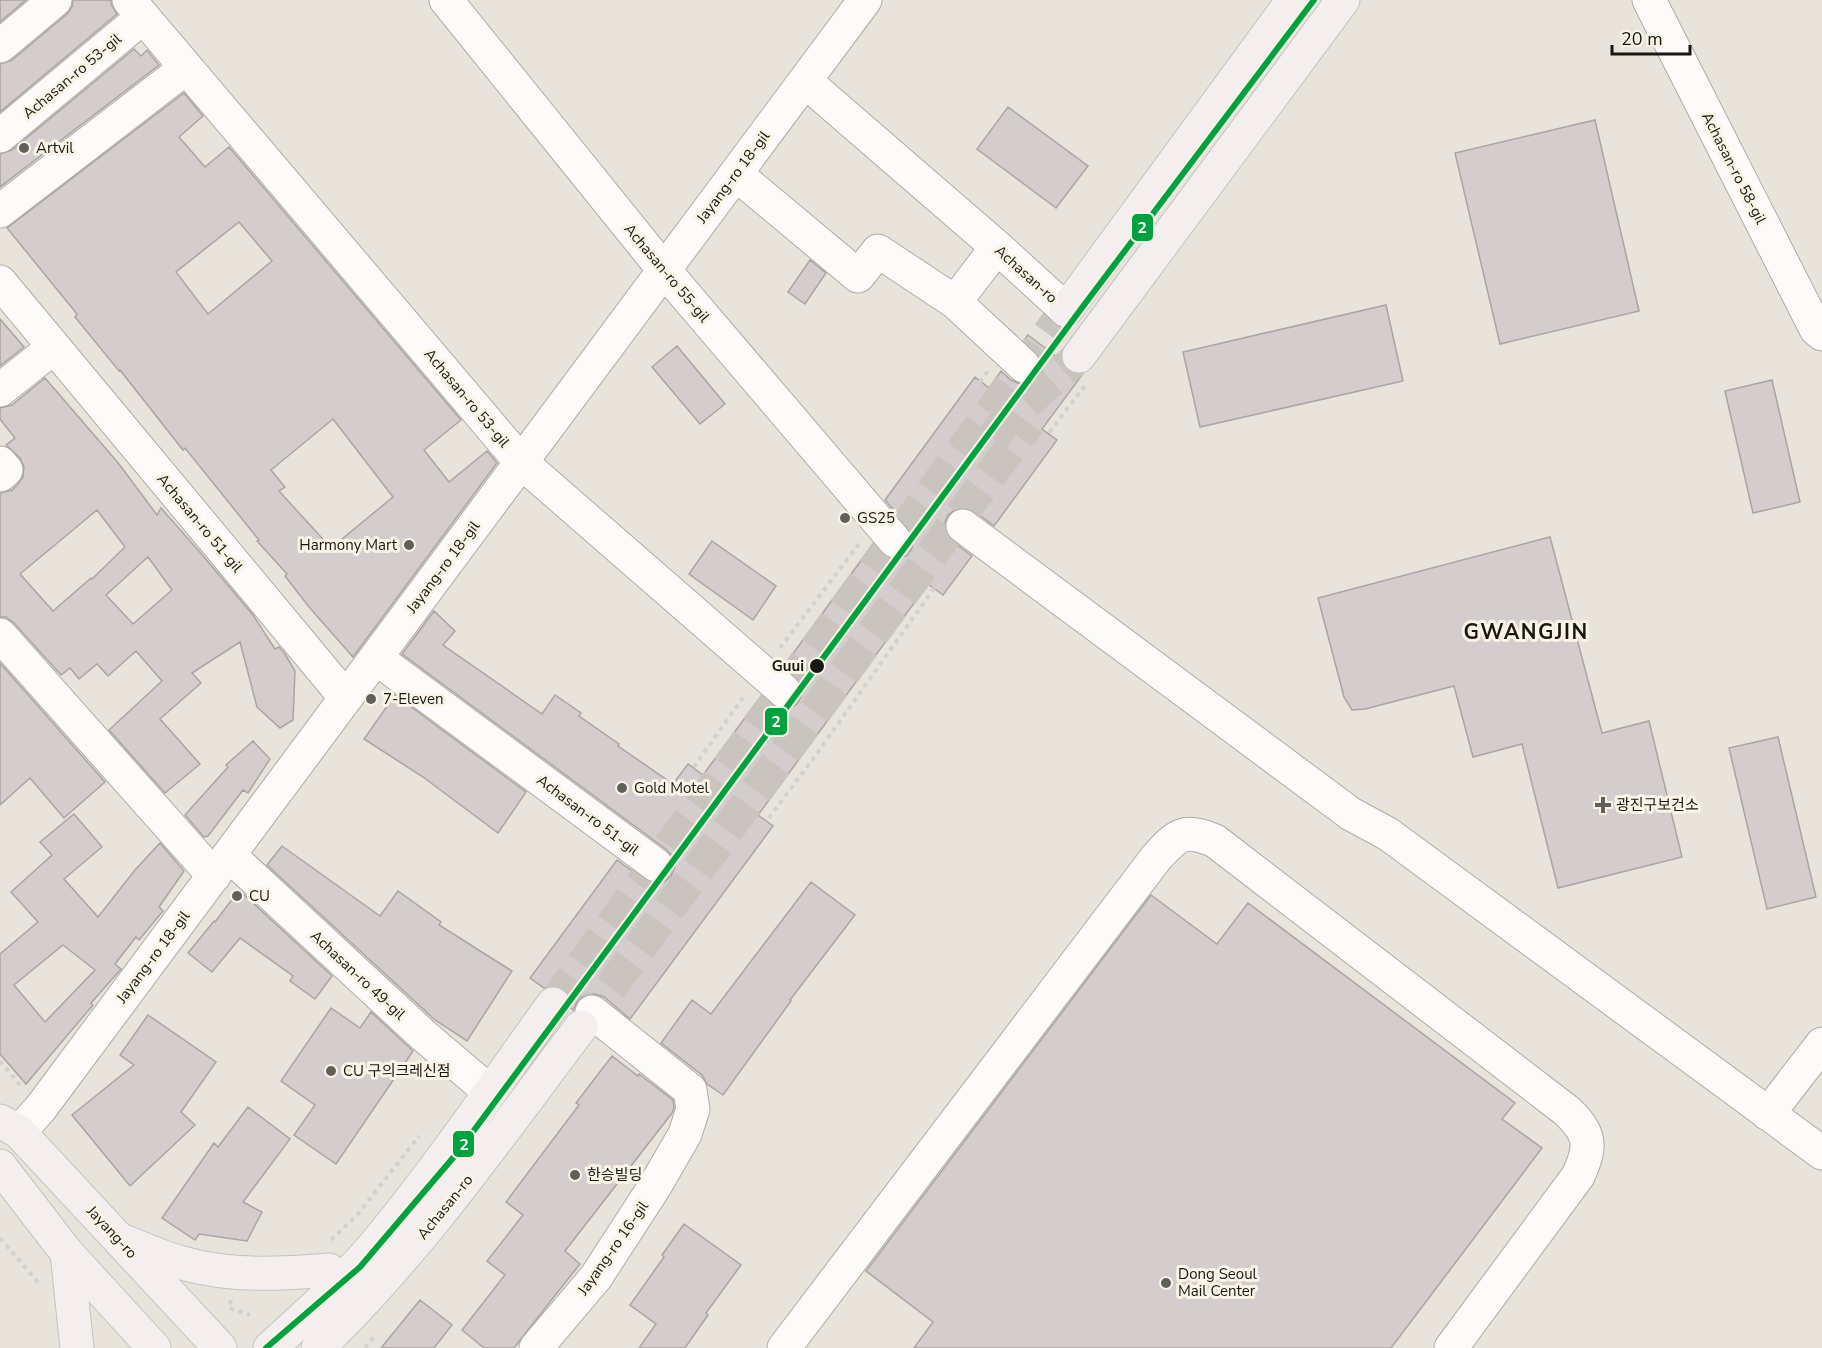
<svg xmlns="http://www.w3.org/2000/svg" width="1822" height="1348" font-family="'Nunito Sans','Noto Sans KR',sans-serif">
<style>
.building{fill:#d4cccd;stroke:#a9a5a3;stroke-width:1.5;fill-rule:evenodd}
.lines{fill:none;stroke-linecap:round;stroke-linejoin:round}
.major-tunnel{stroke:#c9c5be;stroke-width:33;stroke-dasharray:33 16;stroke-linecap:butt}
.minor-casing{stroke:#aeaba5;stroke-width:35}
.major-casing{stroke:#c4c3be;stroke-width:35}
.path{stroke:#d2d1cf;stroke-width:4;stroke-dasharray:4.5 4.5;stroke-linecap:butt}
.minor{stroke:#fcfbfa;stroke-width:33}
.major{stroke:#f4efee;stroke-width:33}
.metro-1-casing{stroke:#f9f4e5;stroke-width:10}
.metro-1{stroke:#00a23f;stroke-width:6}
.poi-dot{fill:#615f59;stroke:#f9f4e5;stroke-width:2}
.stop-dot{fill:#181712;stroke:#f9f4e5;stroke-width:2}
.labels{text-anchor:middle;stroke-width:6;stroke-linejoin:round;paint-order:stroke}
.street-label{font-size:15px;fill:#181712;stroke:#f9f4e5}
.poi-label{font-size:15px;fill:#181712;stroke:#f9f4e5;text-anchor:start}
.stop-label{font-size:15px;font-weight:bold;fill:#181712;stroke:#f9f4e5;text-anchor:end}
.district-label{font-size:21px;font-weight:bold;letter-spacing:1.5px;fill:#181712;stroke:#f9f4e5}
.line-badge{stroke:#f9f4e5;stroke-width:2}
.badge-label{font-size:16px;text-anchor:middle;font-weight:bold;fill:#fff}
</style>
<rect width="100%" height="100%" fill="#e8e4dc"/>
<path class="building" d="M0 0H26L0 22Z
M73 0H111V4L117 14 0 112V64L12 60 67 14 72 7Z
M134 49 141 56 147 50 159 65 0 187V154L12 150Z
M184 93 203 116 179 137 205 167 229 147 461 420 424 450 449 482 487 451 497 463 353 657 309 607 285 576 287 574 257 541 259 540 185 448 183 450 120 370 119 371 75 317 77 314 7 228ZM239 222 272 261 208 314 176 272ZM333 419 393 497 331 548 279 491 285 487 271 470Z
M1008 107 1088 166 1056 208 977 149Z
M1595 120 1639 311 1500 344 1455 153Z
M810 260 826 273 805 304 788 292Z
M1386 305 1403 381 1200 427 1183 352Z
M0 319 24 347 0 366Z
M1028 335 1061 360 1068 371 1082 375 1042 429 1057 440 994 526 974 511 966 508 956 509 948 515 944 524 946 534 952 541 972 556 943 595 928 584 758 815 773 826 630 1019 604 997 595 994H586L578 1000 573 1010 571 1008 570 997 564 989 554 985 544 988 530 978 617 860 645 880 654 884 664 882 671 876 675 867 673 857 667 850 402 654 434 611 455 631 443 645 542 714 555 695 581 713 579 716 619 744 618 746 673 784 688 764 703 775 761 696 772 705 781 709 791 708 798 703 802 694 801 684 796 677 784 666 873 544 881 553 889 559H899L908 555 912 548 913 538 910 529 885 500 975 377 989 388 1001 371 1011 380 1020 384H1030L1038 378 1042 371V361L1037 352 1024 340Z
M677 346 725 404 700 424 652 367Z
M45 378 119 464 157 515 161 508 198 550 253 615 275 649 279 647 285 654 295 671 293 720 280 728 257 707 240 642 192 673 201 683 160 719 200 764 165 793 109 730 162 681 136 651 108 676 97 664 79 679 70 668 61 675 14 623 6 617H0V493L12 490 18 484 23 477 24 467 20 458 6 445 15 438 0 419V408L12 405ZM97 510 125 547 92 579 91 578 53 611 20 574ZM148 557 172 590 133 624 106 595Z
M1772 380 1800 502 1753 513 1725 391Z
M1550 537 1602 733 1649 721 1682 857 1558 888 1522 744 1473 757 1454 686 1365 709 1352 710 1344 697 1318 598Z
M712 541 776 586 753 620 689 574Z
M0 663 105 782 64 818 30 778 0 805Z
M395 695 526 792 498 833 423 777 364 739Z
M1778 737 1816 897 1767 909 1729 748Z
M253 741 270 759 248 793 243 790 208 836 204 837 185 815 228 767 226 765Z
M74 814 102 847 64 879 98 917 135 870 160 843 184 871 159 907 163 911 139 940 136 937 115 964 121 969 91 1003 93 1005 26 1084 0 1054V954L38 922 11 892 52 855 40 842ZM63 945 95 970 45 1022 14 985Z
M282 846 380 916 398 891 441 922 439 925 512 971 467 1041 435 1020 267 865Z
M811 882 855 915 790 1000 791 1001 723 1095 707 1084 702 1075 661 1043 692 1000 711 1014Z
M239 890 332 976 315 999 290 981 293 976 240 938 212 972 188 953 214 921 215 922Z
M1151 895 1217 944 1248 903 1515 1103 1502 1119 1542 1148 1391 1348H914L933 1322 866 1271Z
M331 1008 360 1028 371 1012 413 1051 336 1164 294 1135 315 1105 281 1081Z
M148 1015 216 1062 181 1112 195 1125 130 1186 72 1115 134 1065 120 1055Z
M612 1056 638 1076 639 1074 673 1100 674 1108 672 1113 565 1251 580 1264 553 1298 514 1348H484L462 1330 505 1275 487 1261 523 1215 506 1202 579 1105 576 1103Z
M248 1107 290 1139 243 1202 262 1212 247 1241 199 1234 195 1240 162 1218 214 1143 218 1147Z
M684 1224 741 1265 706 1313 708 1315 685 1348H639L656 1324 630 1305 664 1257 662 1255Z
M420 1300 452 1325 434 1348H381Z"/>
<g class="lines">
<path class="major-tunnel" d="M993 438 1005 422 1079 356
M553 1004 1066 310
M581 1027 1029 423"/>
<defs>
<path id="minor" d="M129 0 521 462 784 691
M446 0 664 270 895 541
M1649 0 1816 329 1822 334
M0 46 55 0
M805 81 997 247 1066 310
M0 136 143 17
M736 174 858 276 878 251 955 302 1024 366
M0 211 186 68
M0 282 346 698
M955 302 997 247
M0 390 54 347
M0 463 6 470 0 475
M963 526 1351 814 1388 834 1822 1153
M0 635 214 876
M376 658 656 865
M229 855 423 1035 490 1092
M1768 1114 1822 1044
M19 1132 40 1109 865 0
M536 1348 596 1277 655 1186 685 1134 693 1109 690 1090 592 1012
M784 1348 1156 858C1178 834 1183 828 1215 841L1567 1111C1591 1134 1592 1146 1578 1176L1451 1348"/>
<path id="major" d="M1066 310 1293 0
M1079 356 1343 0
M0 1121 19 1132 220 1348
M0 1166 67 1253 154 1348
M126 1242C144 1249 163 1258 182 1263 231 1277 280 1274 329 1270
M67 1253 77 1348
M270 1348C309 1313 349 1277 383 1235 443 1161 497 1082 553 1004
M318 1348C418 1252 498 1137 581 1027"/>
</defs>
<use href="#minor" class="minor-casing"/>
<use href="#major" class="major-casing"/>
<path class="path" d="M894 498 988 371
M989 511 1087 383
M780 648 859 544
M652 826 745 695
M539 978 617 873
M628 1005 813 759 957 556
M0 1061 21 1086
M0 1238 41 1286
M331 1240 358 1214 419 1136
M231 1300 229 1308 250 1315
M365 1348 374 1337"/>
<use href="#minor" class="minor"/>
<use href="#major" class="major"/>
<defs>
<path id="metro-1" d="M266 1348 360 1267 458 1152 1081 309 1314 0"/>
</defs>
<use href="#metro-1" class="metro-1-casing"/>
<use href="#metro-1" class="metro-1"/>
</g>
<g class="poi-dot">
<circle cx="24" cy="148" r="6"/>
<circle cx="845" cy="518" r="6"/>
<circle cx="409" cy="545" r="6"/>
<circle cx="371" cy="699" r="6"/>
<circle cx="622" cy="788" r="6"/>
<path d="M1600 796h6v6h6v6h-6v6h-6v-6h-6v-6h6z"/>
<circle cx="237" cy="896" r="6"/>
<circle cx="331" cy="1071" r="6"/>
<circle cx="575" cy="1175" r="6"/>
<circle cx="1166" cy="1283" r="6"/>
</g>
<circle class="stop-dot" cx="817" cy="666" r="8"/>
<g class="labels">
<g class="street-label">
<text transform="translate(72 76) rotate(-40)" y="5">Achasan-ro 53-gil</text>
<text transform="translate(1734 168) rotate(63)" y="5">Achasan-ro 58-gil</text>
<text transform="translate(733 177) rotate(-53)" y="5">Jayang-ro 18-gil</text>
<text transform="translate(667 273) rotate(50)" y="5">Achasan-ro 55-gil</text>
<text transform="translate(1026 274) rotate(42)" y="5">Achasan-ro</text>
<text transform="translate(467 398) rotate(50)" y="5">Achasan-ro 53-gil</text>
<text transform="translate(200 523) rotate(50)" y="5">Achasan-ro 51-gil</text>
<text transform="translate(443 567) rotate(-53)" y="5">Jayang-ro 18-gil</text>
<text transform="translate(588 815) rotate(37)" y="5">Achasan-ro 51-gil</text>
<text transform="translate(153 957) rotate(-53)" y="5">Jayang-ro 18-gil</text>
<text transform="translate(358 975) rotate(43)" y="5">Achasan-ro 49-gil</text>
<text transform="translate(445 1207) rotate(-51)" y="5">Achasan-ro</text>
<text transform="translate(112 1232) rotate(47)" y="5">Jayang-ro</text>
<text transform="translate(613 1248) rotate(-55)" y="5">Jayang-ro 16-gil</text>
</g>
<g class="poi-label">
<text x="36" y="153">Artvil</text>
<text x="857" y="523">GS25</text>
<text x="397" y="550" text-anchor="end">Harmony Mart</text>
<text x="383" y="704">7-Eleven</text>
<text x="634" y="793">Gold Motel</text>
<text x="1616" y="810">광진구보건소</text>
<text x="249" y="901">CU</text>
<text x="343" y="1076">CU 구의크레신점</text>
<text x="587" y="1180">한승빌딩</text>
<text x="1178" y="1279">Dong Seoul<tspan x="1178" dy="17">Mail Center</tspan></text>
</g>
<g class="stop-label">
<text x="804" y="671">Guui</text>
</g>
<g class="district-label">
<text x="1526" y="639">GWANGJIN</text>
</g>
</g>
<g class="line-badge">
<rect x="1131" y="213" width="23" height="29" rx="6" fill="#00a23f"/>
<rect x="764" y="707" width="24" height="29" rx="6" fill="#00a23f"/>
<rect x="452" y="1130" width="23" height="28" rx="6" fill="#00a23f"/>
</g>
<g class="badge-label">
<text x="1142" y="233">2</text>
<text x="776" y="727">2</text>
<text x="464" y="1150">2</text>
</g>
<path d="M1612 45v9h78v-9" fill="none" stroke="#181712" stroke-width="3"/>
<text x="1621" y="45" font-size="18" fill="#181712" stroke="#f9f4e5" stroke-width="4.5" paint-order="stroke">20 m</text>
</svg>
